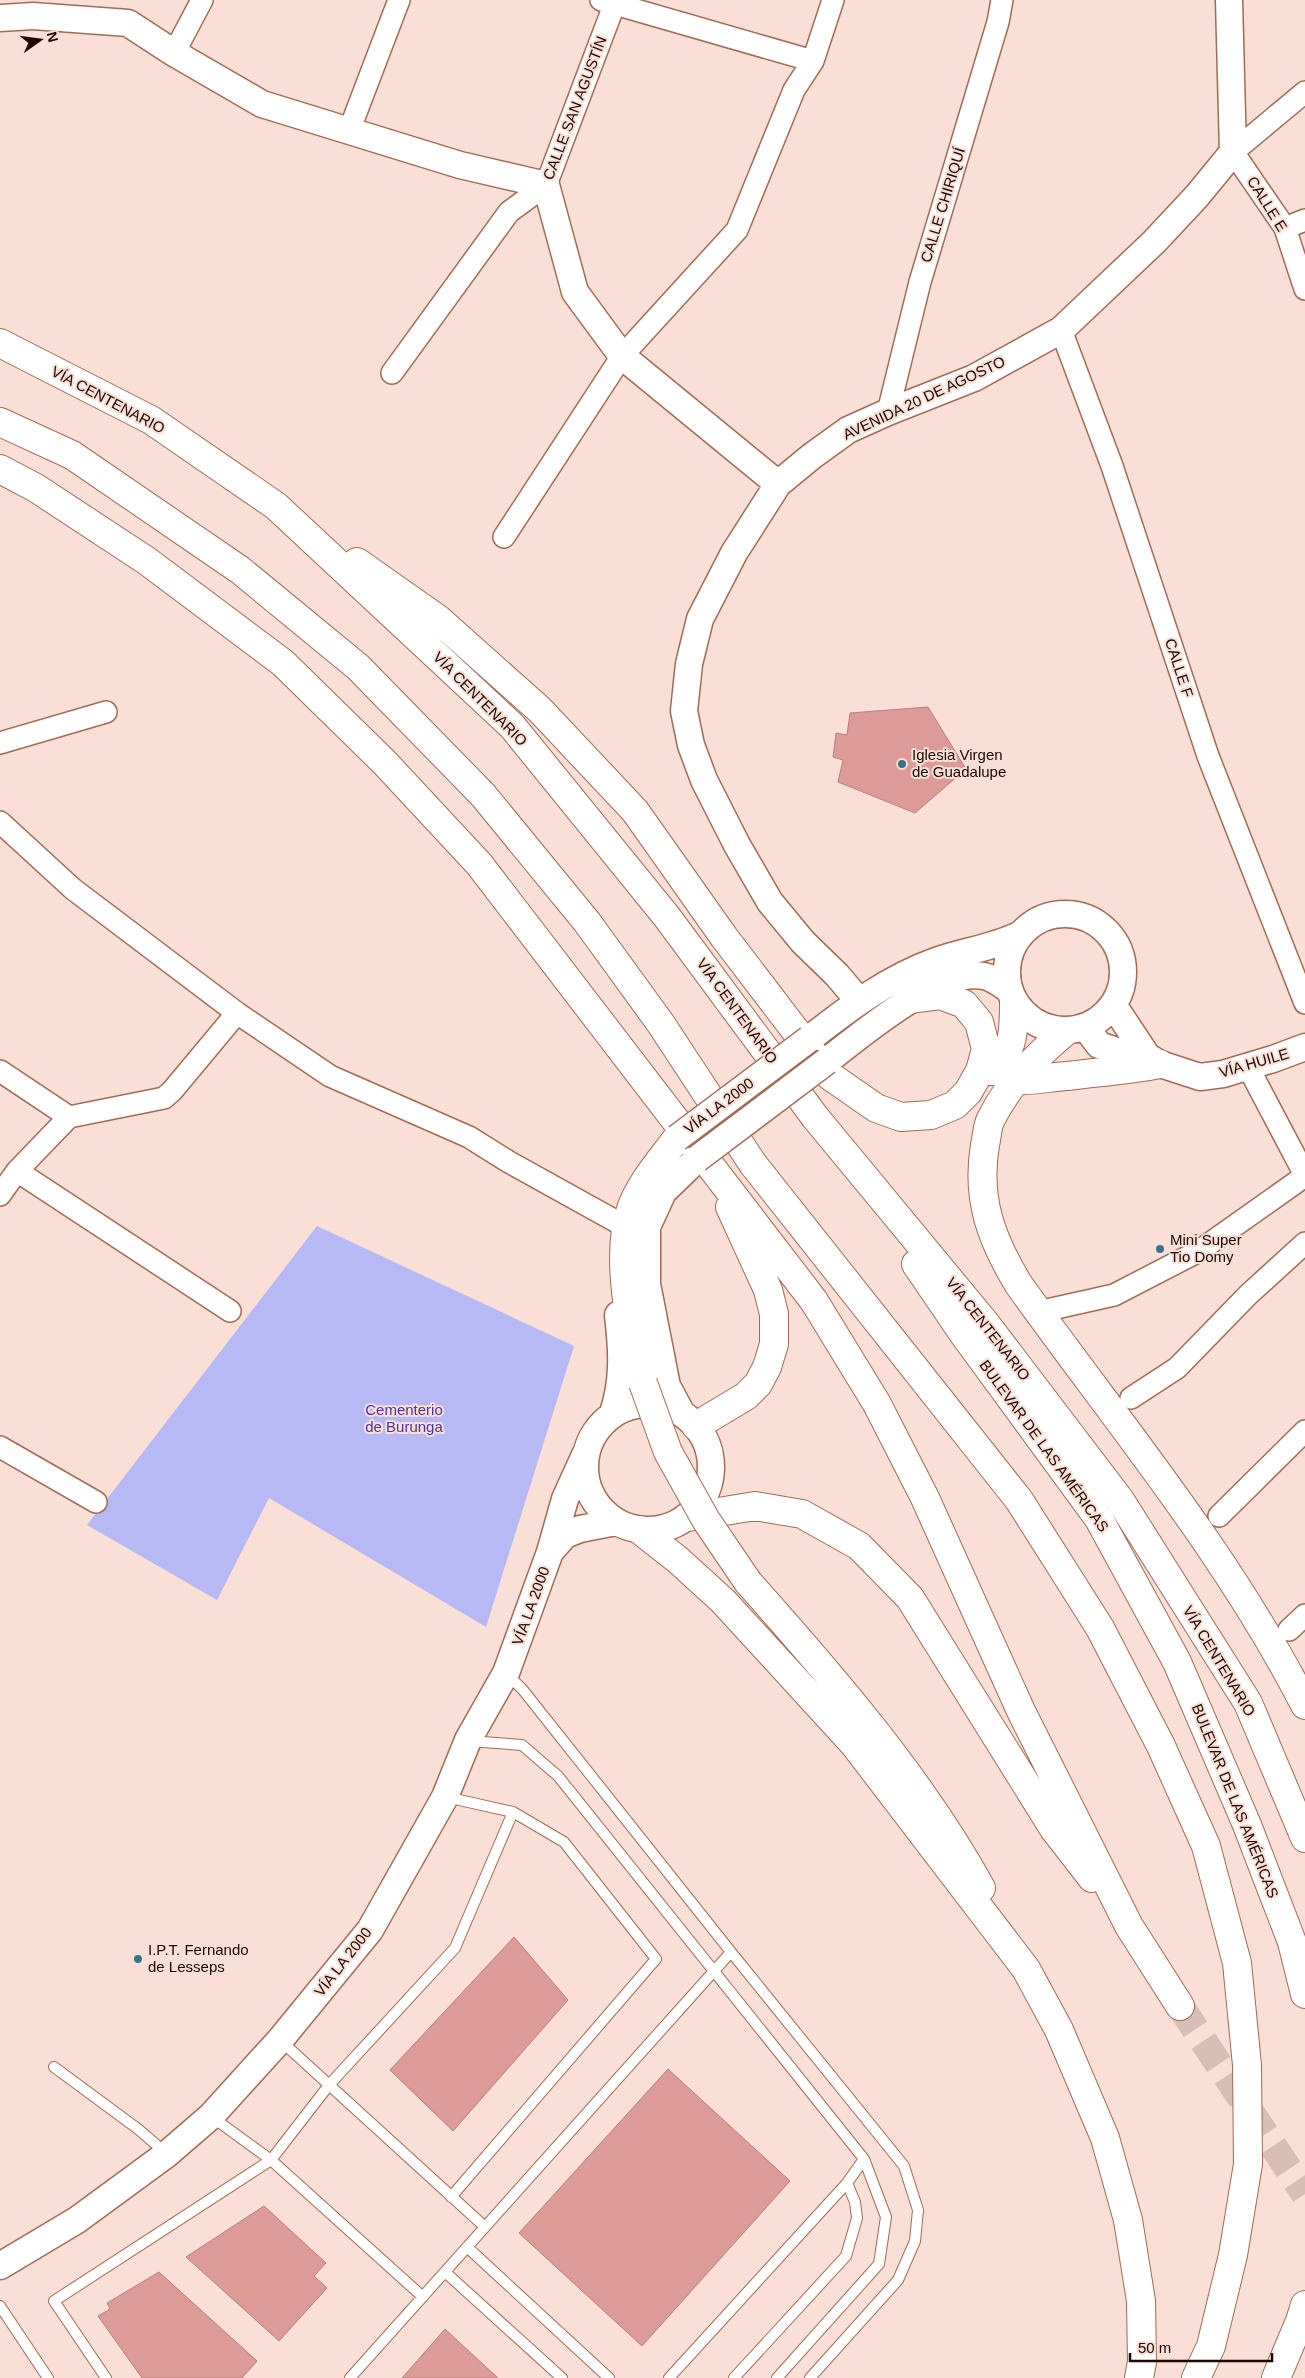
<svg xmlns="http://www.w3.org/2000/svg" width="1305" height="2378" font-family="Arial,sans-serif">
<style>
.green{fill:#b7b9f4}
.building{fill:#dc9b97;stroke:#be807c}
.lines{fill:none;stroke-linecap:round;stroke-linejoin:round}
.motorway-tunnel{stroke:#d8bfb5;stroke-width:28;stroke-dasharray:28 14;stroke-linecap:butt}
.service-casing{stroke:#a26b55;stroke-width:12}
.minor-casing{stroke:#a26b55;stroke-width:24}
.tertiary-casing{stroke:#a26b55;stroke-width:29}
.motorway-casing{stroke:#a26b55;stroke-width:30}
.service{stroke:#fff;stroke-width:10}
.minor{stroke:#fff;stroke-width:21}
.tertiary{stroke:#fff;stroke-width:26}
.motorway{stroke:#fff;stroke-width:28}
.tertiary-bridge-casing{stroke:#a26b55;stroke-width:29;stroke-linecap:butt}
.motorway-bridge-casing{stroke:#a26b55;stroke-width:30;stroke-linecap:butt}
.tertiary-bridge{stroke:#fff;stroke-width:26}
.motorway-bridge{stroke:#fff;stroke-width:28}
.poi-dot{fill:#37758b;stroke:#f9dfd5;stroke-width:2}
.labels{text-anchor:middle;stroke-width:4;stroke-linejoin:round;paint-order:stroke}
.street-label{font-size:15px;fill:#1c0802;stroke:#f9dfd5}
.poi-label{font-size:15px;fill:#1c0802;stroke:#f9dfd5;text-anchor:start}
.park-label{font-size:15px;fill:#4933b0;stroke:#f9dfd5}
</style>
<rect width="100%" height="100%" fill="#f9dfd5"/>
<path class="green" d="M317 1226 574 1346 486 1627 269 1498 217 1600 87 1525Z"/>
<path class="building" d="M928 707 966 769 915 813 838 782 843 760 833 757 836 733 847 735 850 713Z
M514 1937 568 2000 453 2131 390 2070Z
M668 2069 790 2181 642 2346 519 2233Z
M264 2206 326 2263 314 2276 327 2288 279 2341 186 2257Z
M159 2272 257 2361 242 2378H142L98 2316 110 2309 107 2303Z
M445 2329 498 2378H402Z"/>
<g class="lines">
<path class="motorway-tunnel" d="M1180 2006 1305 2194"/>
<defs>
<path id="service" d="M507 1674 523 1690 731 1952 904 2166 918 2210 915 2241 898 2280 810 2378
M469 1741 522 1745 558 1776 864 2159 886 2217 879 2264 777 2378
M446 1797 513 1812 564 1842 656 1959 451 2197
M281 2041 485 2227
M54 2067 138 2129 166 2153
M212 2117 271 2160 423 2297
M467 2247 609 2378
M445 2272 562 2378
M0 2306 48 2378
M106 2378 54 2301 271 2160 329 2085 455 1948 513 1812
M350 2378 731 1952
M669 2378 847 2183 864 2159
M734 2378 846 2256 857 2218 855 2202 847 2183"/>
<path id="minor" d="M601 0 813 61
M174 53 202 0
M1305 92 1233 152 1285 228 1305 289
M349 131 399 0
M1285 228 1305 220
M1061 330 1112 466 1208 756 1305 1003
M392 373 509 212 546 185 616 0
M888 412 920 282 998 22 1002 0
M504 537 622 356 737 230 794 90 813 61 833 0
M0 743 106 712
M0 822 73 889 237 1013 330 1076 469 1137 509 1162 619 1223
M1248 1067 1305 1175
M0 1071 69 1117
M17 1171 230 1311
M0 1195 17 1171 69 1117 164 1098 172 1091 237 1013
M1047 1310 1114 1295 1199 1251 1305 1176
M1131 1398 1177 1368 1248 1295 1305 1243
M0 1447 96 1502
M1219 1516 1305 1431
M1289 1630 1305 1615"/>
<path id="tertiary" d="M0 18 33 16 128 23 174 53 262 104 460 165 546 185 575 292 622 356 778 484
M1007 972a58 58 0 1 1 116 0a58 58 0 1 1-116 0Z
M859 1001 837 975 803 942 770 902 737 845 704 780 691 745 684 711 689 664 700 619 734 553 778 484 812 456 848 430 888 412 974 378 1061 330 1154 242 1197 196 1233 152 1229 0
M1114 1006 1147 1056 1160 1064 1200 1077 1223 1074 1273 1059 1305 1047
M1086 1028 1099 1045 1131 1056H1147
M809 1039C849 1008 888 978 936 961 964 951 992 948 1019 935
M827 1061C861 1035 940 967 984 976 993 978 1001 984 1008 989
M585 1467a63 63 0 1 1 126 0a63 63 0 1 1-126 0Z
M681 1412 667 1386 647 1284V1227L663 1192 697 1159
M613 1413C624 1380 622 1349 618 1315
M550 1552 565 1535 580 1529 616 1522
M0 2266 77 2220 167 2154 211 2116 280 2040 370 1930 445 1797 468 1740 506 1673 550 1552 565 1499 585 1455"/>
<path id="motorway" d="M0 343 151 420 276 506 512 726 667 917 815 1117 986 1324 1120 1500 1248 1703 1305 1838
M0 422 72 455 240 570 358 667 483 795 587 922 661 1024 753 1164 1019 1500 1100 1628 1161 1746 1206 1846 1237 1963 1247 2065 1248 2164 1233 2255 1211 2346 1196 2378
M0 469 36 488 147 561 283 663 385 763 479 864 814 1301 877 1404 925 1498 1021 1711 1129 1926 1180 2006
M357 562 438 619 540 710 635 811 724 937 830 1076 876 1108 901 1117 931 1115 955 1105 968 1092 980 1071 986 1049 979 1022 964 1004 940 995 909 999
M1065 1032C1036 1056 1008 1084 991 1119 987 1126 987 1137 985 1145 976 1199 991 1239 1019 1285 1117 1422 1228 1554 1305 1705
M980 1071H995C1014 1048 1014 1030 1014 1002
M1017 1080C1034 1081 1050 1077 1067 1076 1099 1072 1129 1070 1160 1064
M916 1264 965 1336 1099 1519 1177 1662 1247 1825 1292 1942 1305 1994
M643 1383C632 1333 614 1258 631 1209 640 1183 661 1160 677 1138
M696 1426 746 1396 758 1384 767 1367 774 1344V1314L768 1290 730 1207
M688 1517 755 1506 802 1514 859 1546 910 1598 1054 1829 1092 1878
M640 1530 678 1560 723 1601 854 1744 1026 1969 1059 2030 1105 2138 1128 2220 1141 2301 1142 2362 1139 2378
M748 1582C831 1675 921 1779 981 1888
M1276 2378 1300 2321 1305 2305"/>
</defs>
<use href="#service" class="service-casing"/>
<use href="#minor" class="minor-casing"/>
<use href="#tertiary" class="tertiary-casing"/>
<use href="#motorway" class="motorway-casing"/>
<use href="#service" class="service"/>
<use href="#minor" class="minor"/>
<use href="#tertiary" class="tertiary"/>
<use href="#motorway" class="motorway"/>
<defs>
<path id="tertiary-bridge" d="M677 1138 809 1039
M697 1159 827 1061"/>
<path id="motorway-bridge" d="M643 1383 668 1452 706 1520 748 1582"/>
</defs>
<use href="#tertiary-bridge" class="tertiary-bridge-casing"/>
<use href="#motorway-bridge" class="motorway-bridge-casing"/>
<use href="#tertiary-bridge" class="tertiary-bridge"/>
<use href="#motorway-bridge" class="motorway-bridge"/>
</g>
<g class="poi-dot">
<circle cx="902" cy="764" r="5"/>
<circle cx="1160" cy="1249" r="5"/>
<circle cx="138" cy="1959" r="5"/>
</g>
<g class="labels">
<g class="street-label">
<text transform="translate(575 108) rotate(-69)" y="5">CALLE SAN AGUSTÍN</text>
<text transform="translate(1267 204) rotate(58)" y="5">CALLE E</text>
<text transform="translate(943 205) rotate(-73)" y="5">CALLE CHIRIQUÍ</text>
<text transform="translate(924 398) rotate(-25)" y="5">AVENIDA 20 DE AGOSTO</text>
<text transform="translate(108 400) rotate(28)" y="5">VÍA CENTENARIO</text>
<text transform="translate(1179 668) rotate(72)" y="5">CALLE F</text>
<text transform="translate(480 699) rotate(45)" y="5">VÍA CENTENARIO</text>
<text transform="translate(737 1011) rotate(54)" y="5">VÍA CENTENARIO</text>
<text transform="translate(1254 1063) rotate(-16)" y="5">VÍA HUILE</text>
<text transform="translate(719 1106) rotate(-37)" y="5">VÍA LA 2000</text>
<text transform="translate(988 1329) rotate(52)" y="5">VÍA CENTENARIO</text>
<text transform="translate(1044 1446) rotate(54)" y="5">BULEVAR DE LAS AMÉRICAS</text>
<text transform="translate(531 1606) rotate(-70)" y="5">VÍA LA 2000</text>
<text transform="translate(1219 1661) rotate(59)" y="5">VÍA CENTENARIO</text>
<text transform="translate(1235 1801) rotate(68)" y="5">BULEVAR DE LAS AMÉRICAS</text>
<text transform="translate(343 1962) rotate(-52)" y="5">VÍA LA 2000</text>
</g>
<g class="poi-label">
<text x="912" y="760">Iglesia Virgen<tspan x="912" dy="17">de Guadalupe</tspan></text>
<text x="1170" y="1245">Mini Super<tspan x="1170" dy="17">Tio Domy</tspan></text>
<text x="148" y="1955">I.P.T. Fernando<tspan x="148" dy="17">de Lesseps</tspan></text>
</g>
<g class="park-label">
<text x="404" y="1415">Cementerio<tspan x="404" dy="17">de Burunga</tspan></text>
</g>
</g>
<g transform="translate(40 40) rotate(76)" stroke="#f9dfd5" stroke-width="4" paint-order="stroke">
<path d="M0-4L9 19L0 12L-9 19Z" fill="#1c0802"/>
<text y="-8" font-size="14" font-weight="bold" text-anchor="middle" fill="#1c0802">N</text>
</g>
<path d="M1130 2353v8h142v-8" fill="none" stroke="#1c0802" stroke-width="2.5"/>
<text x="1138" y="2353" font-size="15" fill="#1c0802" stroke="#f9dfd5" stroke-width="4" paint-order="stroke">50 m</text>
</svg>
